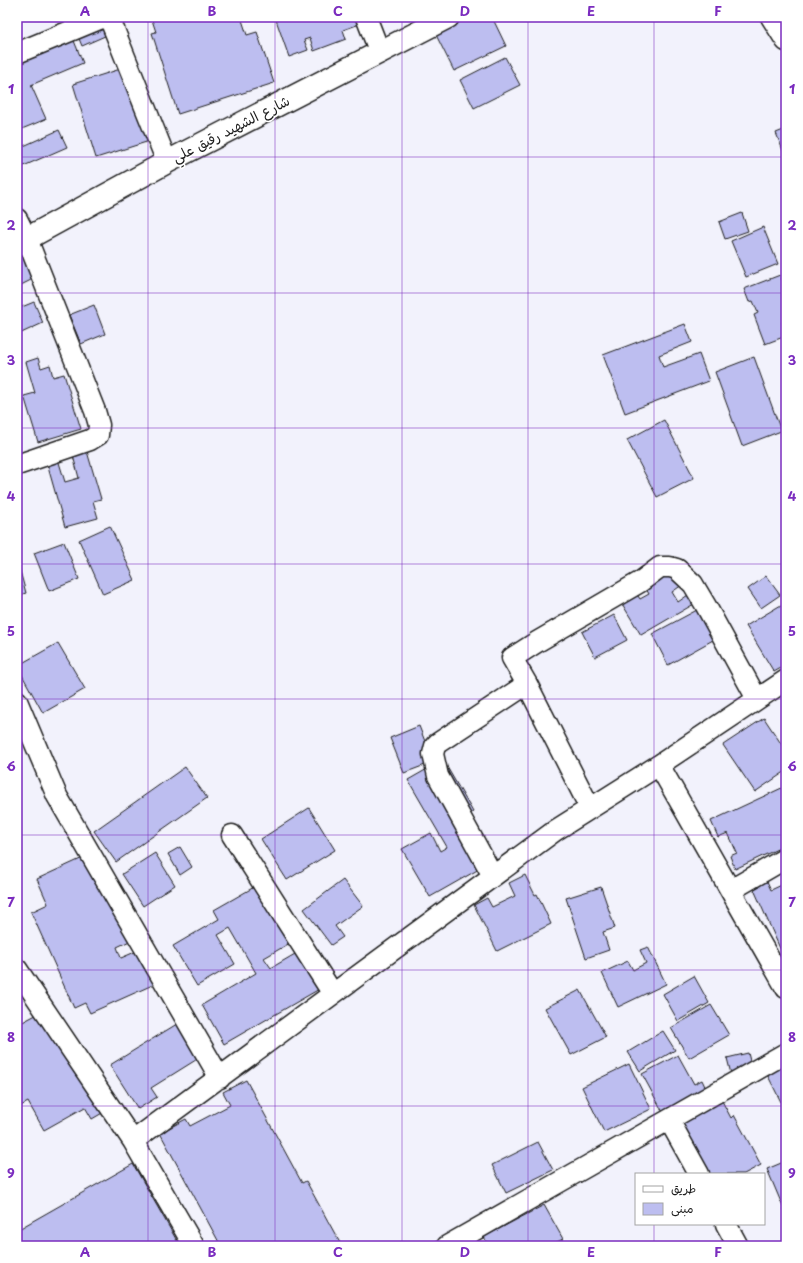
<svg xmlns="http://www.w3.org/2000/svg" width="803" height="1263" font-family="'Playpen Sans','Playpen Sans Arabic',sans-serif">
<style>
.building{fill:#bdbef0;stroke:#1c1c1c}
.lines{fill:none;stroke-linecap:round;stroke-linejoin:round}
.minor-casing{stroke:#1c1c1c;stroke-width:23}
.tertiary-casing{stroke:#1c1c1c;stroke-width:25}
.minor{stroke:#fff;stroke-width:20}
.tertiary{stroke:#fff;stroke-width:22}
.grid{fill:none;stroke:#7b2cbf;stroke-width:1;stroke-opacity:0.55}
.labels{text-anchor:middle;stroke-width:3;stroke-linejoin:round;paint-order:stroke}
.street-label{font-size:14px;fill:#1c1c1c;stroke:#fff}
.neatline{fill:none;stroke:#7b2cbf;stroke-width:1.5}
.grid-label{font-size:13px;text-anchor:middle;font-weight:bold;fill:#7b2cbf}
</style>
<rect width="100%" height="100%" fill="#f2f2fc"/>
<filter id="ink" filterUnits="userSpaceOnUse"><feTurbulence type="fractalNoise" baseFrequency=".025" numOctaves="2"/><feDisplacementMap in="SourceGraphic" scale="8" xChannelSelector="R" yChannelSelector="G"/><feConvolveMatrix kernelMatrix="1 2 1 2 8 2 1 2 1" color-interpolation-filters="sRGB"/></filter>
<g filter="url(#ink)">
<path class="building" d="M103 17 121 29 82 46 75 29Z
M151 17H241L247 35 257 32 274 83 178 114 152 33 156 32Z
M275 17H379L343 30 346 39 314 51 310 38 304 40 308 50 289 57Z
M464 17H492L506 46 454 71 434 31Z
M70 31 83 63 31 85 46 119 17 131V52Z
M505 57 520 85 474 108 460 80Z
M130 66 159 138 96 158 73 84Z
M786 129V158L776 133Z
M59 130 67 147 19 168 17 165V149Z
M742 213 748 231 725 239 719 222Z
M763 227 778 264 746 277 731 241Z
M28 249 41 275 17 287V254Z
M780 275 786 289V321L782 322 786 336 765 344 754 315 758 313 753 301 749 302 744 289Z
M34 302 43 323 17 335V309Z
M94 305 105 334 81 344 69 315Z
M685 324 692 342 659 355 663 367 699 354 709 381 625 413 603 355Z
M754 357 781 431 742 446 715 372Z
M38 358 41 368 50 365 53 377 64 374 81 429 38 442 24 396 35 393 26 362Z
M664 420 694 478 657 497 627 440Z
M86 448 101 499 93 501 98 518 65 527 46 460 57 456 65 482 79 478 72 452Z
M110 526 135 580 103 594 79 540Z
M64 542 79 579 49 591 34 553Z
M17 560 26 593 17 596Z
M673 570 682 585 672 592 678 602 688 595 694 604 641 635 621 602 636 593 640 599 649 594 645 587Z
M766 576 780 595 761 608 748 589Z
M786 602V665L774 672 746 626Z
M697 610 713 640 668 665 652 634Z
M614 615 627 640 595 657 582 632Z
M58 643 85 689 43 713 17 666Z
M764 718 786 751V771L755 792 723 745Z
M419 726 433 762 404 773 390 738Z
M443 760 473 812 469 815 495 860 430 897 402 849 431 833 440 851 447 847 408 780Z
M185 767 207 798 116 862 94 831Z
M786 786V845L735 869 730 856 737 853 728 833 718 837 711 821Z
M309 808 335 850 287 880 261 839Z
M180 847 192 867 180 875 168 854Z
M98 851 136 938 117 947 121 958 142 949 157 983 90 1013 85 1003 74 1008 31 912 48 904 37 879Z
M155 853 175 885 143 906 122 874Z
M525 875 535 895 537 894 551 924 497 951 474 905 487 898 492 907 515 896 509 883Z
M766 879 771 890 786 883V962L752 885Z
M343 880 363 906 335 926 343 937 331 945 304 909Z
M263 882 297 939 264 958 271 968 307 947 328 984 224 1044 202 1005 256 973 230 928 218 935 235 964 197 986 173 946 219 919 214 910Z
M601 887 615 928 603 932 609 950 586 958 566 898Z
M648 947 666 984 618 1007 602 973 628 961 633 970 646 963 640 950Z
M694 976 709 1003 678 1021 663 994Z
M580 990 606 1037 571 1055 545 1008Z
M711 1005 729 1035 689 1058 671 1028Z
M47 1009 104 1112 92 1119 85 1107 44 1130 28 1102 17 1108V1025Z
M185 1019 207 1053 151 1088 157 1097 138 1109 110 1065Z
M663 1031 675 1050 640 1071 628 1052Z
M748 1053 755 1081 716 1090 714 1082 732 1078 727 1058Z
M678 1055 694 1084 702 1080 708 1093 665 1116 642 1074Z
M786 1059V1112L765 1070Z
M629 1064 651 1109 604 1132 582 1087Z
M246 1080 302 1183 306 1181 340 1243 333 1246H221L160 1133 186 1119 190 1126 230 1105 223 1092Z
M721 1099 731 1118 734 1115 761 1165 744 1174H709L680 1121Z
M538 1142 553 1170 506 1193 492 1165Z
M786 1161V1214L767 1169Z
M133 1164 180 1246H17V1230Z
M544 1205 563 1239 549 1246H489L484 1237Z"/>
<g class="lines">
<defs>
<path id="minor" d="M109 17 167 162
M366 17 380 53
M771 17 786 41
M17 53 104 17
M17 219 27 239 95 411 99 425 98 435 90 440 17 465
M527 684 590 808
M17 701 57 796 220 1078
M659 765 786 988
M232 835 333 994
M493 876 438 776 433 754 435 746 438 743 527 684 512 658 537 642 640 582 660 567H670L677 569 693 584 706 606 757 699
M731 890 786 858
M17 969 133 1141 194 1246
M669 1120 699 1174
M133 1141 556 830 659 765 786 680
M726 1224 738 1246
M447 1246 786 1053"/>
<path id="tertiary" d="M17 244 167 162 448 17"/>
</defs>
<use href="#minor" class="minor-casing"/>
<use href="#tertiary" class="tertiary-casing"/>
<use href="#minor" class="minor"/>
<use href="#tertiary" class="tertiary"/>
</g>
</g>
<path class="grid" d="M148 17V1246M275 17V1246M402 17V1246M528 17V1246M654 17V1174M17 157H786M17 293H786M17 428H786M17 564H786M17 699H786M17 835H786M17 970H786M17 1106H786M654 1224V1246"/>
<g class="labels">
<g class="street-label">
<text transform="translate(231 129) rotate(-27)" y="5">شارع الشهيد رقيق علي</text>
</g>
</g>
<rect width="803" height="1263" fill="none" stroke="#fff" stroke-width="44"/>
<rect x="635" y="1173" width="130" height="52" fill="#ffffff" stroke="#a4a4a4"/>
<rect x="643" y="1186" width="20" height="6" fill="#ffffff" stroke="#a4a4a4"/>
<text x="671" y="1193" font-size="12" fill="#1c1c1c">طريق</text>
<rect x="643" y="1203" width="20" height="12" fill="#bdbef0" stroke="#a4a4a4"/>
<text x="671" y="1213" font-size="12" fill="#1c1c1c">مبنى</text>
<rect x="22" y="22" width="759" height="1219" class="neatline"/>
<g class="grid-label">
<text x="85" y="16">A</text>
<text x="212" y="16">B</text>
<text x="338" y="16">C</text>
<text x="465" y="16">D</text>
<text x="591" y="16">E</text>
<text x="718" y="16">F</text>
<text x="11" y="94">1</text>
<text x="792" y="94">1</text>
<text x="11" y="230">2</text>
<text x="792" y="230">2</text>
<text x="11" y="365">3</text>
<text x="792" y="365">3</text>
<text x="11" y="501">4</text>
<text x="792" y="501">4</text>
<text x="11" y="636">5</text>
<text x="792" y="636">5</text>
<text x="11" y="771">6</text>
<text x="792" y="771">6</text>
<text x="11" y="907">7</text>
<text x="792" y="907">7</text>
<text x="11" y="1042">8</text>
<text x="792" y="1042">8</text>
<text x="11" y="1178">9</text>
<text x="792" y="1178">9</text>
<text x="85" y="1257">A</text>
<text x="212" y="1257">B</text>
<text x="338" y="1257">C</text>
<text x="465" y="1257">D</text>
<text x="591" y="1257">E</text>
<text x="718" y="1257">F</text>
</g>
</svg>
